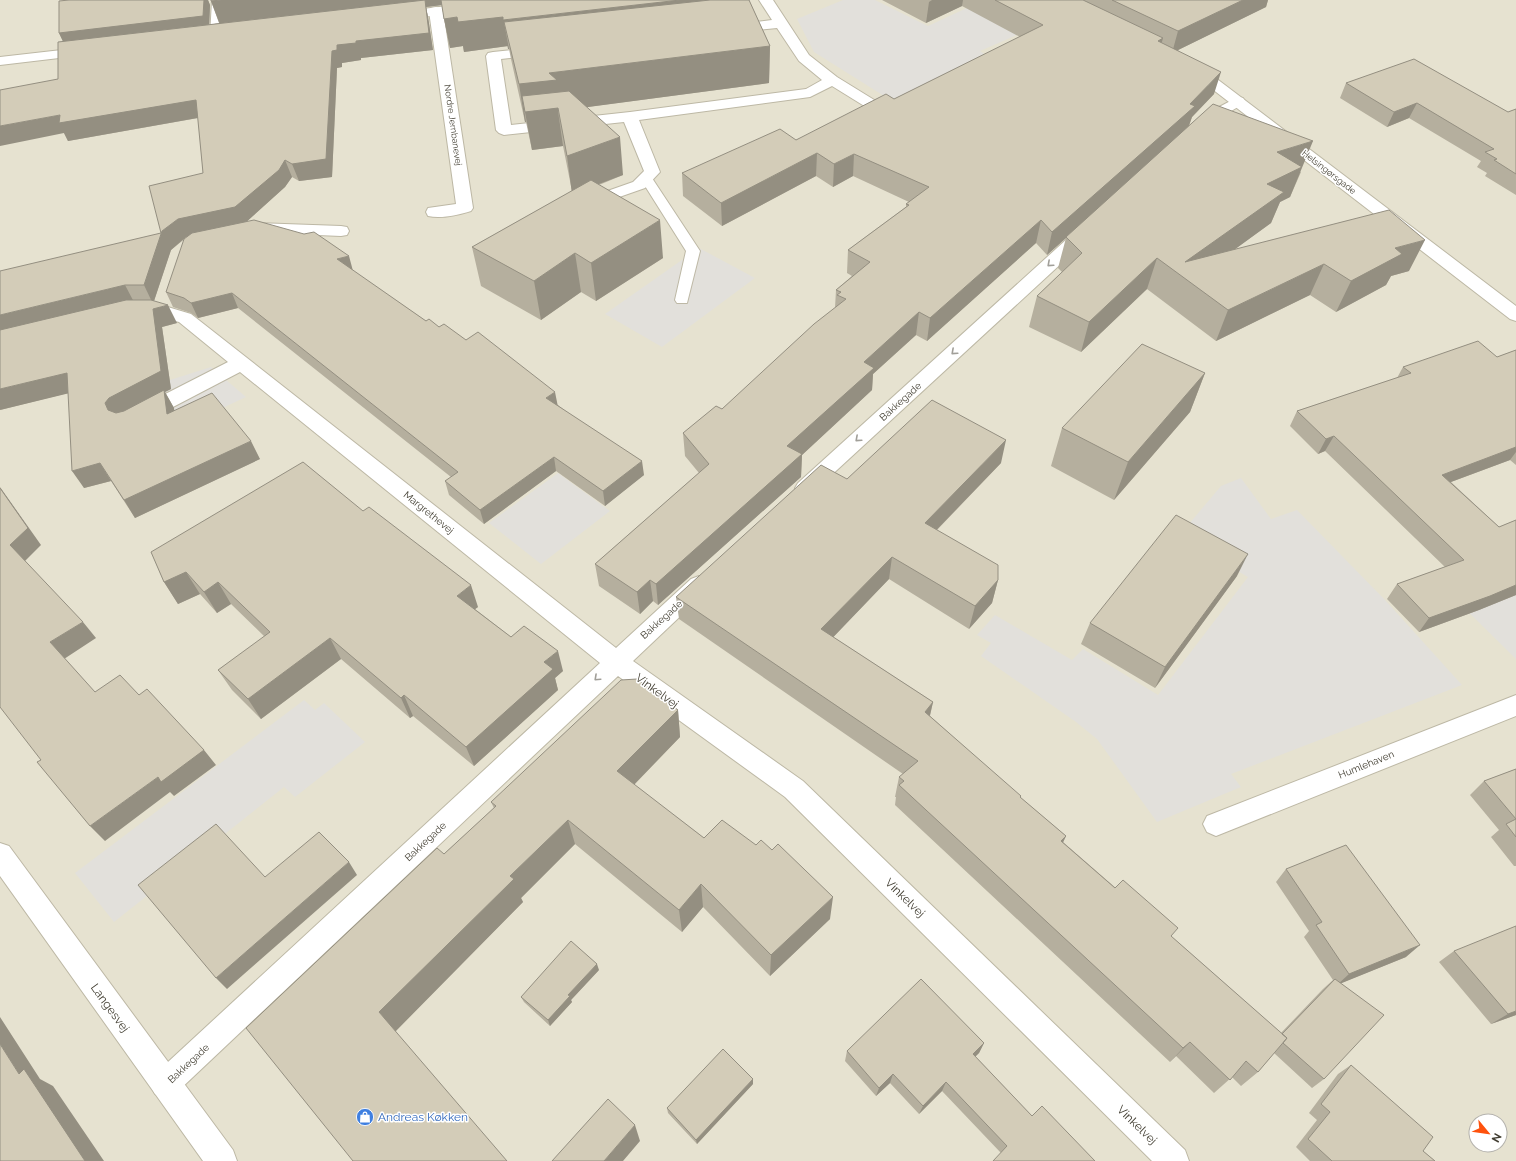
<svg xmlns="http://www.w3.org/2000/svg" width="1516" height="1161" font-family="Raleway,sans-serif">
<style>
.residential{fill:#e6e2d0;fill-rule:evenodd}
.parking{fill:#e2e0db}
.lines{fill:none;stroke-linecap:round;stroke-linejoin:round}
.service-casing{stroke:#bdb8a5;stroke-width:2}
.minor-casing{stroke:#bdb8a5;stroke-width:2}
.tertiary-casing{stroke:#bdb8a5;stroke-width:2}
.service{fill:#fff;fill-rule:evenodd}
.minor{fill:#fff;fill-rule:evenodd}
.tertiary{fill:#fff;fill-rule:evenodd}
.wall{fill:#b5af9e}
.shaded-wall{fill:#948f81}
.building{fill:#d3ccb8;stroke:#948f81}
.oneway{stroke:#a19f99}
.labels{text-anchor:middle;stroke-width:3;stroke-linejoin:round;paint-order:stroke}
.far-street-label{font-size:9px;fill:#433f33;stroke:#fff}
.street-label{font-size:10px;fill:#433f33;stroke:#fff}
.near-street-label{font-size:12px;fill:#433f33;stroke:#fff}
.near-shop-label{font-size:12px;fill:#366cbe;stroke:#fff;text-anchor:start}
</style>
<rect width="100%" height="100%" fill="#f2efe2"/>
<path class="residential" d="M0 0H1516V1161H0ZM1476 1121H1500V1145H1476Z"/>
<path class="parking" d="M843 0H875L928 26 984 0 1058 17 980 51 989 57 892 101 814 52 797 19Z
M699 248 755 278 662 347 605 314Z
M211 367 246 397 116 458 170 380Z
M558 473 610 511 541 564 489 523Z
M1241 478 1271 519 1297 510 1386 601 1462 685 1231 774 1241 787 1157 822 1097 739 1076 722 981 656 991 643 977 635 995 615 1072 660 1083 649 1158 695 1248 577 1178 537 1221 486Z
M1516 559V659L1445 589Z
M304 700 315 710 324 703 365 742 295 797 284 787 114 922 75 873Z"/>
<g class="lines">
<defs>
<path id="service" d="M212 0H222L220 37 215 40 210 37Z
M646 174 650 175 700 251 687 303H677L675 300 686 251 640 178Z"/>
<path id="minor" d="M759 0H773L809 55 837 77 884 106 887 109 884 112H874L832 86 810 97 639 120 660 172 645 188 585 209 579 207 577 204 579 201 633 182 644 171 624 122 504 135 499 133 496 130 486 56 488 53 493 52 539 47 544 48 546 51 544 54 539 55 501 59 511 125 630 112 806 89 822 80 799 61 777 28 730 33 725 32 723 29 725 26 772 20Z
M436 7 441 8 443 11 473 208 471 211C458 215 441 219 428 216L426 212 428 208 456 204 429 11 431 8Z
M1238 97 1243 98 1245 101 1243 104 1216 120 1207 128H1197L1194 125 1206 114Z
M256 223 341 226 347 227 349 231 347 235 341 236 250 232 248 228 250 224Z
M1084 228 1090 229 1092 233 1090 237 812 493 805 496 798 493 795 488 798 483 1078 229Z
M143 305H161L191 314 616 648 691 579 699 576 707 579 710 585 707 591 633 661 803 781 1185 1150 1189 1161H1152L785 797 618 676 175 1094 165 1099 155 1094 150 1084 155 1074 600 663 240 372 150 419 143 421 136 419 133 414 136 409 228 362 179 322 160 317 137 315 134 311 137 307Z
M1516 695V716L1216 836 1207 832 1203 824 1207 816Z"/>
<path id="tertiary" d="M498 0H539L537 3 532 4 397 20 392 19 390 16 392 13 397 12Z
M88 47 93 48 95 51 93 54 0 65V57Z
M1191 66 1217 79 1516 306V321L1510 319 1207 85 1186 73 1184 70 1186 67Z
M0 843 9 846 233 1150 237 1161H203L0 876Z"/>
</defs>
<use href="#service" class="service-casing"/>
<use href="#minor" class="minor-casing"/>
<use href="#tertiary" class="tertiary-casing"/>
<use href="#service" class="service"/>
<use href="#minor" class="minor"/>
<use href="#tertiary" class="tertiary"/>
</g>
<path class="wall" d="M69 0H208L210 5 209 25 219 23 211 1 749 0 770 46 769 83 587 107 623 175 599 185 663 258 596 301 581 292 541 320 481 286 472 247 572 191 563 146 532 150 526 122H525L511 59 509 49H508V46L464 52 463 46 450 48 444 19 442 5 426 7 428 17 433 50 361 58V60L342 63V67L337 68 332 177 299 181 292 177 285 187 246 222 353 271 426 321 439 327 558 405 644 475 605 506 556 471 484 524 449 495 445 481 451 477 238 308 198 318 191 313 173 307 166 292 187 237 171 250 154 301 177 323 162 327 171 389 165 392 174 408V411L260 459 135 518 111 481 84 488 68 393 0 410 161 233 203 173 198 118 68 141 64 133 63 41 59 33Z
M882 0H1268L1266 7 1178 50 1214 94 1192 117 1189 126 1301 172 1290 197 1280 202 1271 223 1235 249 1409 271 1391 276 1386 285 1336 312 1310 295 1216 341 1147 289 1081 352 1029 327 1037 296 1062 272 1058 268 1066 238 1047 255 1036 243 927 341 916 335 873 374 872 390 802 455 801 477 658 605 653 601 640 614 599 586 595 564 699 473 685 456 683 433 722 409 835 308 836 290 852 276 847 273 848 250 906 207V204L909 202 853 176 833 187 816 176 722 226 683 196 682 173 796 140 894 99 1020 37 962 6 926 23Z
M1346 83 1508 112 1516 109V195L1485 176 1487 173 1477 167 1481 161 1409 118 1387 127 1340 98Z
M1516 350V465L1510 460 1451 482 1499 527 1516 520V595L1479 610 1419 632 1387 599 1397 584 1445 567 1325 451 1318 454 1290 426 1297 411 1397 378 1403 367 1497 357Z
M1205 373 1190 412 1114 500 1051 466 1062 428Z
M1001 463 937 530 998 580 992 603 969 629 889 579 833 637 933 702 930 716 1021 798 1066 836 1063 842 1172 937 1281 1033 1323 989 1333 980 1304 937 1309 931 1276 882 1286 869 1406 957 1341 983 1324 1079 1312 1088 1274 1053 1258 1072 1241 1086 1232 1077 1214 1093 1176 1056 1170 1062 895 805 896 797H895L899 777 903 774 679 619 676 597 847 479Z
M151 552 478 607 475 609 511 637 563 671 555 678 558 690 474 766 413 716 410 718 341 659 261 719 232 690 218 670 265 637 231 604 217 613 200 594 178 604 164 582Z
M1237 576 1155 688 1081 644 1090 623Z
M678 710 680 737 634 785 704 838 830 919 770 976 703 907 682 932 575 844 521 898 523 902 395 1031 353 1161 444 854 494 808 491 802Z
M1516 769V866H1514L1491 837 1499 830 1470 795 1484 781Z
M1454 951 1516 1015 1491 1024 1439 962Z
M599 970 571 1000 572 1002 550 1026 524 1002 521 997Z
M984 1043 979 1053 975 1056 1032 1116 1095 1161 1001 1153 942 1091 919 1114 890 1083 876 1096 845 1061 847 1051Z
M1351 1065 1423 1151 1435 1161H1310L1296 1147 1317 1120 1309 1113 1338 1074Z
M753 1084 697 1144 668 1113 667 1108Z"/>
<path class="shaded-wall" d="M204 0H208L210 5 209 32 66 48 59 33Z
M221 0H484L426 7 428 17 433 50 361 58V60L342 63V67L337 68 332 177 299 181 292 164 332 51 222 30 211 1Z
M680 0H742L504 22 509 49H508L503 20Z
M932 0H963L962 6 926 23 929 2Z
M1243 0H1268L1266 7 1172 53 1178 31Z
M457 17H503L508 46 464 52 463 46 450 48 444 19Z
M1163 38 1157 60 1158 41Z
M770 46 769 83 558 111 563 146 532 150 525 112 522 96 526 122H525L519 84 549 73Z
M1221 72 1214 94 1192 117 1188 128 1066 237V238L1047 255 1052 232 1190 104Z
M196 100 203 117 68 141 64 133 0 146V126L60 115Z
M1417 103 1409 118 1387 127 1394 112Z
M620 137 623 175 572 194 567 156Z
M1313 141 1290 197 1280 202 1271 223 1190 282 1185 262 1267 184 1277 152Z
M817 153 816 176 722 226 721 203Z
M854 154 853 176 833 187 834 164Z
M285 160 292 177 285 187 243 225 186 237 171 250 153 304 144 285 162 231 178 219Z
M660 220 663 258 596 301 591 263Z
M1041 220 1036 243 927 341 930 318Z
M1425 240 1409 271 1391 276 1386 285 1336 312 1351 281 1395 248Z
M575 253 581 292 541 320 534 281Z
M349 256 353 271 337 259Z
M1157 258 1147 289 1081 352 1089 322Z
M1324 264 1310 295 1216 341 1228 310Z
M125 285 135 304 0 336V315Z
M232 293 238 308 198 318 191 303Z
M168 305 177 323 162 327 171 389 165 392 174 408 177 432 119 416 108 410 105 403 153 309Z
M919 312 916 335 873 374 872 390 802 455 801 477 658 605 656 584 864 362Z
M67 373 78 391 0 410V389Z
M1205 373 1190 412 1114 500 1128 462Z
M555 392 558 407 546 398Z
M1334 436 1325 451 1318 454 1326 439Z
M1006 440 1001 463 921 546 925 523Z
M251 441 260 459 135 518 124 500Z
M1516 447V452L1510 460 1432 489 1442 475Z
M554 457 556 471 484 524 480 510Z
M642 461 644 475 605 506 603 491Z
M100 463 111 481 84 488 72 471Z
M0 487 41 545 24 562 10 545Z
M1248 554 1237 576 1155 688 1165 667Z
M892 557 889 579 820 651 821 629Z
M186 572 200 594 178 604 164 582Z
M650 580 653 601 640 614 637 592Z
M998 580 992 603 969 629 975 606Z
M218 582 231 604 217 613 204 592Z
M471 585 478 607 464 617 457 596Z
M1516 585V595L1479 610 1419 632 1429 618Z
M83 622 96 638 64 659 50 642Z
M330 638 341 659 261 719 248 699Z
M558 651 563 671 555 678 558 690 474 766 466 747 544 662Z
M404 695 413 716 410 718 401 698Z
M933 702 928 723 925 712Z
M678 710 680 737 622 797 617 771Z
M204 750 216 765 174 796 170 792 105 841 90 826 158 777Z
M568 820 575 844 521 898 523 902 395 1032 379 1012 510 876Z
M1066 836 1057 855 1061 841Z
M349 862 357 875 227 989 216 978Z
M701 884 703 907 682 932 679 910Z
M833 897 830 919 770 976 771 955Z
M1420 945 1406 957 1337 985 1349 974Z
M597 964 599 970 571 1000 572 1002 550 1026 548 1020 568 995Z
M1516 1011V1015L1491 1024 1508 1014Z
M0 1017 40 1079 53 1086 104 1161H85L19 1074 0 1044Z
M1190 1042 1170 1062 1183 1048Z
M984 1043 979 1053 969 1063 973 1054Z
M893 1074 890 1083 876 1096 879 1088Z
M753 1079V1084L697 1144 696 1140Z
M946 1082 942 1091 919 1114 923 1106Z
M635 1125 640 1141 623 1161H604Z"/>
<path class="building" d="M69 0H204L203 16 59 33V1Z
M211 0H221L211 1Z
M425 0 429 33 356 41V43L337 45V50L332 51 326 159 292 164 285 160 279 170 235 207 178 219 162 231 144 285H125L0 315V271L161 233 149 186 203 173 196 100 59 123 60 115 0 126V90L58 79V42Z
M441 0H680L503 20V17L458 22 457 17 444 19Z
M710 0H749L770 46 549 73 557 80 519 84 504 22Z
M995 0H1083L1163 38 1158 41 1221 72 1190 104 1195 106 1052 232 1041 220 930 318 919 312 864 362 874 368 787 446 802 454 656 584 650 580 637 592 595 564 709 464 683 433 716 406 722 409 814 324 846 299 837 295 841 292 836 290 870 262 848 250 909 205 906 204 929 187 854 154 834 164 817 153 721 203 682 173 780 129 796 140 886 94 894 99 1043 25Z
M1112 0H1243L1178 31Z
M1414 59 1508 112 1516 109V174L1494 160 1497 159 1485 152 1494 149 1417 103 1394 112 1346 83Z
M569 91 620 137 567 156 558 108 525 112 522 96Z
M1213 104 1313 141 1277 152 1302 167 1267 184 1284 192 1185 262 1389 210 1425 240 1395 248 1402 254 1351 281 1324 264 1228 310 1157 258 1089 322 1037 296 1082 253 1066 237Z
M591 180 660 220 591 263 575 253 534 281 472 247Z
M254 220 304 234 314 232 349 256 337 259 426 321 429 319 439 327 444 324 466 340 478 332 555 392 546 398 642 461 603 491 554 457 480 510 445 481 458 472 232 293 191 303 184 298 166 292 184 239 192 233Z
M126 300H151L168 305 153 309 161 371 109 398 105 403 108 410 116 413 124 411 164 390 167 414 212 393 251 441 124 500 100 463 72 471 67 373 0 389V330Z
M1478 341 1497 357 1516 350V447L1442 475 1499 527 1516 520V585L1490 596 1429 618 1397 584 1464 560 1334 436 1326 439 1297 411 1411 373 1403 367Z
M1142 344 1205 373 1128 462 1062 428Z
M932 400 1006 440 925 523 998 565V580L975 606 892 557 821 629 933 702 925 712 1021 796 1020 797 1066 836 1061 841 1115 888 1123 880 1178 928 1171 936 1287 1038 1258 1072 1246 1061 1230 1080 1190 1042 1183 1048 899 785 904 781 899 777 918 761 676 597 821 465 847 479Z
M303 462 363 511 369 507 471 585 457 596 511 637 524 626 558 651 544 662 553 669 466 747 404 695 401 698 330 638 248 699 218 670 270 632 218 582 204 592 186 572 164 582 151 552Z
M0 488 28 528 10 545 83 622 50 642 95 692 120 675 139 695 147 689 204 750 161 782 158 777 90 826 37 762 41 760 0 707Z
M1176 515 1248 554 1165 667 1090 623Z
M637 679 678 710 617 771 704 838 722 820 756 845 761 840 772 850 778 844 833 897 771 955 701 884 679 910 568 820 510 876 514 879 379 1012 507 1161H353L246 1028 437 848 444 854 496 806 491 802 621 680Z
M1516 769V819L1484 781Z
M1516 819V837L1506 824Z
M216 824 265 877 319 832 349 862 216 978 138 885Z
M1346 845 1420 945 1349 974 1316 925 1322 922 1286 869Z
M1516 926V1011L1508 1014 1454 951Z
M571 941 597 964 568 995 570 996 548 1020 521 997Z
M921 979 984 1043 973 1054 1032 1116 1042 1106 1095 1161H993L1007 1146 946 1082 923 1106 893 1074 879 1088 847 1051Z
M1335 979 1384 1015 1324 1079 1283 1043 1287 1038 1282 1034Z
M0 1044 19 1074 24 1069 85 1161H0Z
M723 1049 753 1079 696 1140 667 1108Z
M1351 1065 1433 1137 1423 1151 1435 1161H1332L1308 1139 1330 1112 1321 1104Z
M608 1099 635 1125 604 1161H552Z"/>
<defs><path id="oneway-chevron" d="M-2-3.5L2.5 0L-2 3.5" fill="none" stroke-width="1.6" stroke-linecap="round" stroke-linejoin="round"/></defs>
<g class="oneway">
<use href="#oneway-chevron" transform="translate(1050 264) rotate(138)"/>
<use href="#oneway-chevron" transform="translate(954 352) rotate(138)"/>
<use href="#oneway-chevron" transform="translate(858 439) rotate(138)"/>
<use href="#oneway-chevron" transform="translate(597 678) rotate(137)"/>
</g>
<defs>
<symbol id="shop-disc" viewBox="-11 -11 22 22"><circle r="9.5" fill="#3f7fe0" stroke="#fff"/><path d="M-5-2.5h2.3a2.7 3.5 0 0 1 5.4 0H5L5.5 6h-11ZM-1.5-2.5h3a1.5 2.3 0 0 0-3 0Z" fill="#fff"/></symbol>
</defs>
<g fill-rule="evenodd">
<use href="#shop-disc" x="355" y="1107" width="20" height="20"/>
</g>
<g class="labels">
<g class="far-street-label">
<text transform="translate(453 125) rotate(82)" y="3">Nordre Jernbanevej</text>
<text transform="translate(1329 172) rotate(38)" y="3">Helsingørsgade</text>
</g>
<g class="street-label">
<text transform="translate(900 401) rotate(-42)" y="4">Bakkegade</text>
<text transform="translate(429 512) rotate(39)" y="4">Margrethevej</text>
<text transform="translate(661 619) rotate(-42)" y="4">Bakkegade</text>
<text transform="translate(1366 764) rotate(-22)" y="4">Humlehaven</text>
<text transform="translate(425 841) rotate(-43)" y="4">Bakkegade</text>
<text transform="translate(188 1063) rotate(-43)" y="4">Bakkegade</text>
</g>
<g class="near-street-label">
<text transform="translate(657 691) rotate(36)" y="4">Vinkelvej</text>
<text transform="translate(905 898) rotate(44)" y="4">Vinkelvej</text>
<text transform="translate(110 1008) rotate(54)" y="4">Langesvej</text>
<text transform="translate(1137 1125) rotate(44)" y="4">Vinkelvej</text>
</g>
<g class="near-shop-label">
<text x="378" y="1121">Andreas Køkken</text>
</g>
</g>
<g transform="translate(1488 1133) rotate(119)"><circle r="19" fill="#ffffff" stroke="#b4b2ad"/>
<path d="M0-3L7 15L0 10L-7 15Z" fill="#fe520d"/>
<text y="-6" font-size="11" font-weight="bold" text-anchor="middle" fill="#433f33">N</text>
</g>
</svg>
